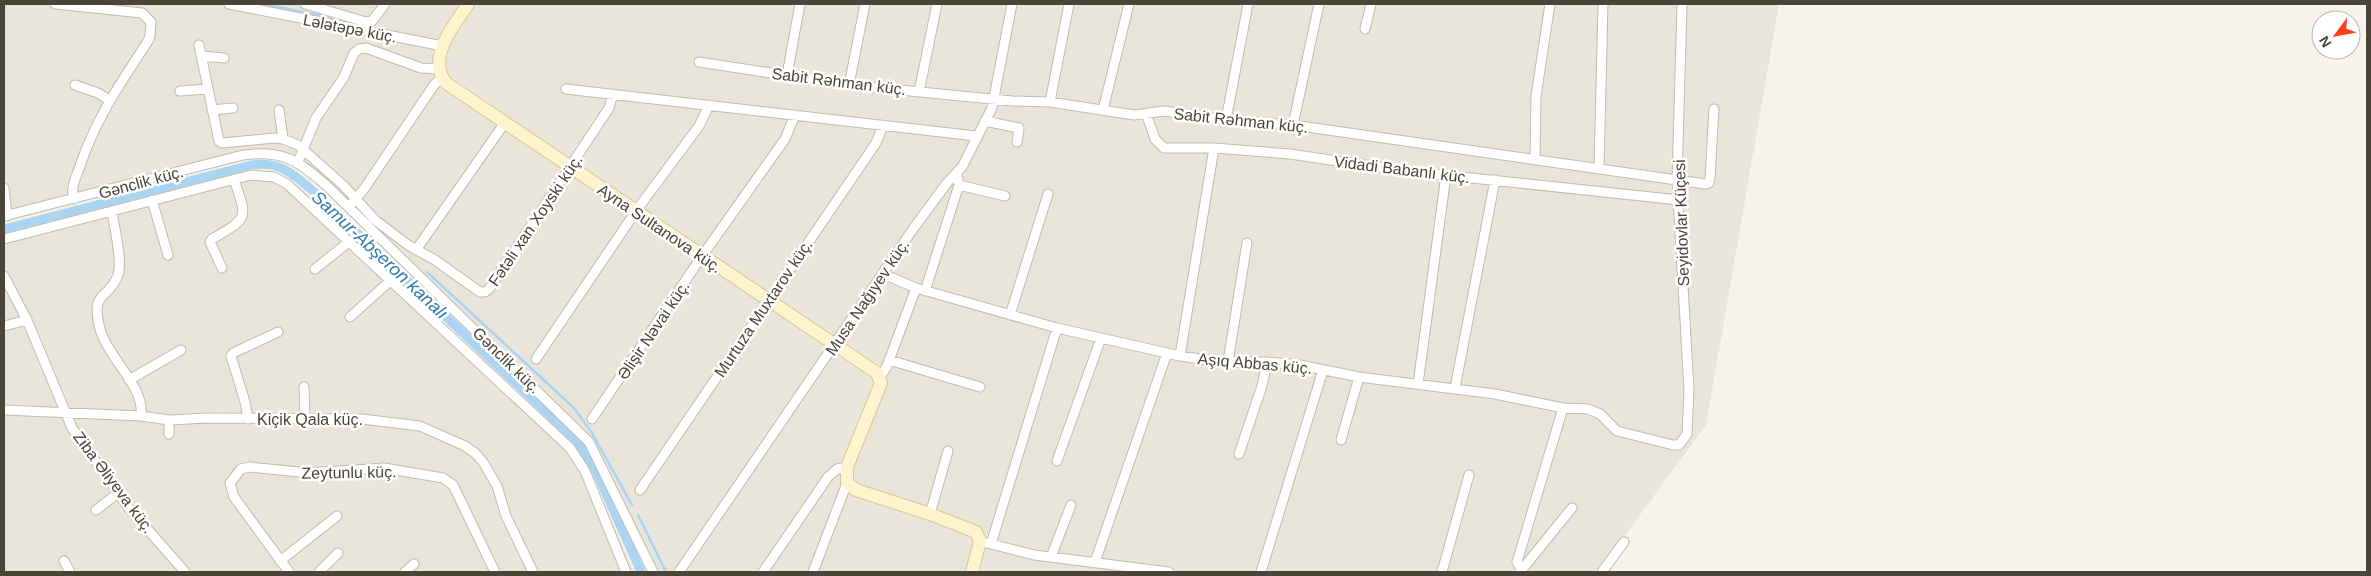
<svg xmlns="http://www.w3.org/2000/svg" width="2371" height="576" font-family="Helvetica,sans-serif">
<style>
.residential{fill:#eae5da}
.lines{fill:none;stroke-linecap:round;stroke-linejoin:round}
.stream{stroke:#a9d4f2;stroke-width:2.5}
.canal{stroke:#a9d4f2;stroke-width:9}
.street-casing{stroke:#c2bbae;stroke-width:11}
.secondary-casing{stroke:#d6c79b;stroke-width:14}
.street{stroke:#fff;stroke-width:9}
.secondary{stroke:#fff3cd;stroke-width:12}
.labels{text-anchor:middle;stroke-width:5;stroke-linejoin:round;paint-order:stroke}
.street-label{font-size:16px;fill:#4b4439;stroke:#fff}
.water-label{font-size:18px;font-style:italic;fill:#2e7ab2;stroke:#fff}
</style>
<rect width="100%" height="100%" fill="#f6f3ec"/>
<path class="residential" d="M4 4H1779L1706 425 1598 572H648L588 446 340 206 300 170 289 163 271 157 255 156 4 222Z
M251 171 273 172 285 176 301 188 570 443 590 472 634 572H4V235Z"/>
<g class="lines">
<path class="stream" d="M263 4 324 16
M427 272 574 408 592 433 632 505
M638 515 666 572"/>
<path class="canal" d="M4 229 251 165C281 161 293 174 314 192L577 441 595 469 641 572"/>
<defs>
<path id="street" d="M55 4 142 13 151 22 150 36 148 41C120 84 96 118 80 166 76 177 70 188 74 199
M229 4 443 46
M305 4 366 22 372 21 385 4
M1365 29 1371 4
M199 45 219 141 222 143 274 138 283 139 298 145 344 186 375 220 408 245 435 260 480 292H485L489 289 609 108 613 94
M201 56 224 58
M699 62 849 85 1012 101 1050 102 1134 115 1164 111 1226 120 1293 125 1705 184 1709 183 1710 178 1714 109
M787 75 800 4
M75 85 98 93 109 100
M849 85 865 4
M566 89 976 136
M180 91 208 89
M919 92 937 4
M1050 102 1069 4
M212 110 233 108
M279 110 283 139
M1103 110 1129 4
M1146 113 1155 139 1164 148H1214L1290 154 1405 171 1679 200
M1226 120 1248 4
M985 121 1019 128 1017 142
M1293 125 1319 4
M1535 159 1536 96 1550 4
M298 162 316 118 344 77 354 53 359 49 366 48 421 68 439 69
M1599 168 1603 4
M959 185 1005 196
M4 188 7 216
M152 200 168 255
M352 203 364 189 434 85 442 77
M112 211C114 227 123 261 118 275 109 300 91 290 99 325 106 358 145 385 141 416
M4 216 243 155C283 150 297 160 326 185L589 442 653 572
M4 239 251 175 274 177 287 184 570 448 585 471 626 572
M416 250 504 124
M222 268 210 242 212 239C250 217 247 219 234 179
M315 269 350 241
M883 274 916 288 1057 328 1180 356 1221 362H1267L1300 365 1359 377 1495 394 1563 408 1588 409 1600 414 1617 431 1673 445H1679L1687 434 1689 390 1677 181 1682 4
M4 276 27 320 72 428 128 507 185 572
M925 291 959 185 957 174
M1010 315 1048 194
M350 317 390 281
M4 326 27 320
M1180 356 1214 148
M536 359 636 211 699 126 709 105
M889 360 980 387
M1228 362 1247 243
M880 377 887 366 916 288
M129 380 181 350
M1418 384 1446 175
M304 387 305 418
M1455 388 1495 180
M4 410 141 416 169 420 208 418 362 419 420 426 465 446 475 453 483 462 497 486 506 516 533 572
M248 419 245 402 231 356 233 353 278 332
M592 419 702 256 785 139 795 115
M169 434V420
M1341 440 1359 377
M1239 454 1262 386 1267 362
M1057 461 1101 338
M640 490 876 143 883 126
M96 510 118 493
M930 514 948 451
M987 543 1034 555 1169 572
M991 544 1057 328
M1051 557 1071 505
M64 561 70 572
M280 561 337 516
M1095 562 1167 353
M1522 570 1517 562 1563 408
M289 572 234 497 230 483 241 469 250 467 309 473 384 468 443 478 453 485 495 572
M319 572 338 553
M405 572 414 564
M679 572 913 229 947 183 962 167 992 108 1012 4
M763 572 828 477 837 469 847 467
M813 572 847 483
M1261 572 1323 370
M1442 572 1469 475
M1520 572 1572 508
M1602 572 1624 542"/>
<path id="secondary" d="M468 4C454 26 426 57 446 83L877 373 881 383 847 467V483L856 490 930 514 976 532 980 541 972 572"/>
</defs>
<use href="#street" class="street-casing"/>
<use href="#secondary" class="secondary-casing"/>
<use href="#street" class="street"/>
<use href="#secondary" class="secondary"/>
</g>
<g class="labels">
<g class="street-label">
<text transform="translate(350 28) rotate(11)" y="6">Lələtəpə küç.</text>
<text transform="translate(839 81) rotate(7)" y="6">Sabit Rəhman küç.</text>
<text transform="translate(1241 120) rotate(6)" y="6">Sabit Rəhman küç.</text>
<text transform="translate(1402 169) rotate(7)" y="6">Vidadi Babanlı küç.</text>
<text transform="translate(141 182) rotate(-15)" y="6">Gənclik küç.</text>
<text transform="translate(535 220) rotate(-56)" y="6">Fətəli xan Xoyski küç.</text>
<text transform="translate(1681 223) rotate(-92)" y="6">Seyidovlar Küçesi</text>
<text transform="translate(660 228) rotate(34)" y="6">Ayna Sultanova küç.</text>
<text transform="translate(867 297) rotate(-56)" y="6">Musa Nağıyev küç.</text>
<text transform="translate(763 308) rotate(-56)" y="6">Murtuza Muxtarov küç.</text>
<text transform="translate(653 330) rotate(-56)" y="6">Əlişir Nəvai küç.</text>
<text transform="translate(507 360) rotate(44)" y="6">Gənclik küç.</text>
<text transform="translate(1255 363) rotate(5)" y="6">Aşıq Abbas küç.</text>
<text x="310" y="425">Kiçik Qala küç.</text>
<text transform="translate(349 472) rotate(-1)" y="6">Zeytunlu küç.</text>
<text transform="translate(114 482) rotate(53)" y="6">Ziba Əliyeva küç.</text>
</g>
<g class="water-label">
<text transform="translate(380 255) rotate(43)" y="6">Samur-Abşeron kanalı</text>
</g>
</g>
<rect width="2371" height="576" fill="none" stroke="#4b4439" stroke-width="10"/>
<g transform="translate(2336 35) rotate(238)"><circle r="24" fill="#ffffff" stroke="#b7b4b0"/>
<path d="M0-4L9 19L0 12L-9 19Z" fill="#fc3f1d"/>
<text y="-8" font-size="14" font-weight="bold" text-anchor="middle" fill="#4b4439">N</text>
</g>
</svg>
